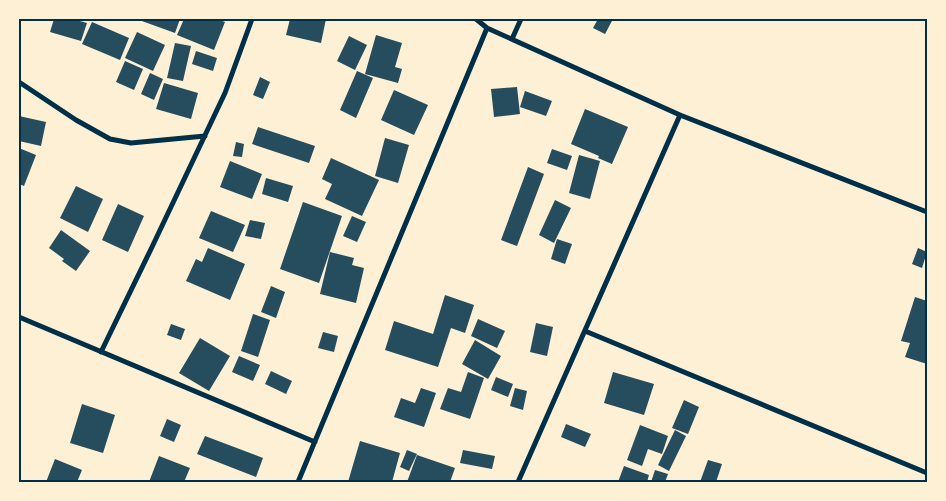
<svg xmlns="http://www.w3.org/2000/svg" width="946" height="501" font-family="Jost,sans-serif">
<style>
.building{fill:#264d5e}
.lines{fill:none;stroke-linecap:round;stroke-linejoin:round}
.minor{stroke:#003049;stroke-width:5}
.neatline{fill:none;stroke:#003049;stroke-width:2}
</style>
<rect width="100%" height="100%" fill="#fdf0d5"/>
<path class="building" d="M54 19H73L87 23 81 41 50 32Z
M140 19H180L175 33 139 20Z
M184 19H217L225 22 214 50 177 35Z
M290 19H326L321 43 286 35Z
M598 19H613L605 34 593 28Z
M92 22 129 38 120 60 82 44Z
M137 32 165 45 153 71 125 58Z
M376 35 402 43 395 67 402 69 398 83 365 74Z
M349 36 367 45 355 70 337 61Z
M175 43 191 46 183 81 167 78Z
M196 51 217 58 213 71 192 64Z
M125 61 143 69 134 90 116 82Z
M357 71 373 78 356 118 340 110Z
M150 73 163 79 154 100 141 94Z
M260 77 270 82 263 99 253 95Z
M164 83 198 93 191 119 156 109Z
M517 87 520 114 494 117 491 89Z
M394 90 428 105 414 135 381 120Z
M525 91 552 101 546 116 520 107Z
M585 109 628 127 612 164 598 158 599 156 571 144Z
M19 116 46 122 41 146 19 141Z
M258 127 315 146 309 163 252 144Z
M385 138 409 145 398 183 375 176Z
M236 142 244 144 242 157 233 156Z
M19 148 36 155 24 186 19 184Z
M552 149 572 156 567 170 547 163Z
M579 155 600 161 590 199 569 193Z
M331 158 379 180 362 216 325 199 332 184 322 179Z
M230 161 262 174 252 199 220 187Z
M528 167 544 174 517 246 501 240Z
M266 178 293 186 288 202 262 194Z
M76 186 103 199 88 232 60 218Z
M555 200 571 208 554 243 539 235Z
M303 202 342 216 319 283 280 269Z
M118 204 144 216 128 252 102 240Z
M211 211 245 225 233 252 199 238Z
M352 216 366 222 357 242 343 236Z
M250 220 265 223 261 239 245 236Z
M61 230 90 251 76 271 62 261 64 259 49 248Z
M557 239 572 244 565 264 551 259Z
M208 248 245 264 230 300 186 281 196 259 202 262Z
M918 248 927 252 922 268 912 264Z
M330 252 354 258 352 265 364 268 356 303 320 294Z
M271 286 285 292 276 318 261 312Z
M445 295 474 305 465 333 451 328 438 367 385 350 394 321 433 334Z
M915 297 927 301V364L905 357 910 343 901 341Z
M253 314 270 320 258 357 241 351Z
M478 319 505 331 497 348 471 336Z
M536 323 553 327 547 356 530 352Z
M171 324 185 329 181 340 167 335Z
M323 332 338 336 334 352 318 348Z
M200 338 230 356 209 391 179 373Z
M475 340 501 356 488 379 462 364Z
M239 356 260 365 253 381 232 372Z
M271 371 292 381 286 394 265 384Z
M468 372 484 378 470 419 440 409 448 388 461 392Z
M613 372 654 384 644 415 604 403Z
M496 377 513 384 508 397 491 390Z
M421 388 436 393 424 427 394 417 401 398 415 403Z
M515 388 527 391 523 410 510 406Z
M684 400 699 407 688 434 672 428Z
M82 404 115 415 103 453 70 443Z
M167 419 181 425 174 442 160 436Z
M566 424 591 434 585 447 561 437Z
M640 425 668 436 662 454 648 449 642 466 627 460Z
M675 430 686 436 669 471 658 465Z
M205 436 263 458 256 477 197 454Z
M360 441 400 453 392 482H348Z
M407 450 417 454 409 471 400 467Z
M463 450 495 456 492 469 460 463Z
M417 455 455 468 450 482H407Z
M159 456 190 468 184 482H149Z
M55 459 82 470 77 482H46Z
M708 460 722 464 716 482H700Z
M624 466 649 475 647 482H618Z
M655 470 668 474 665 482H651Z"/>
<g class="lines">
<path class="minor" d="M476 19 487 28 680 115
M512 39 521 19
M19 82 76 120 110 139 131 143 205 136
M19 317 315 442
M585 331 927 473
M101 352 152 247 225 93 252 19
M298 482 487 28
M518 482 680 115 927 212"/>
</g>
<rect width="946" height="501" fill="none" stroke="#fdf0d5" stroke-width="40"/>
<rect x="20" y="20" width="906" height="461" class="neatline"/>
</svg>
